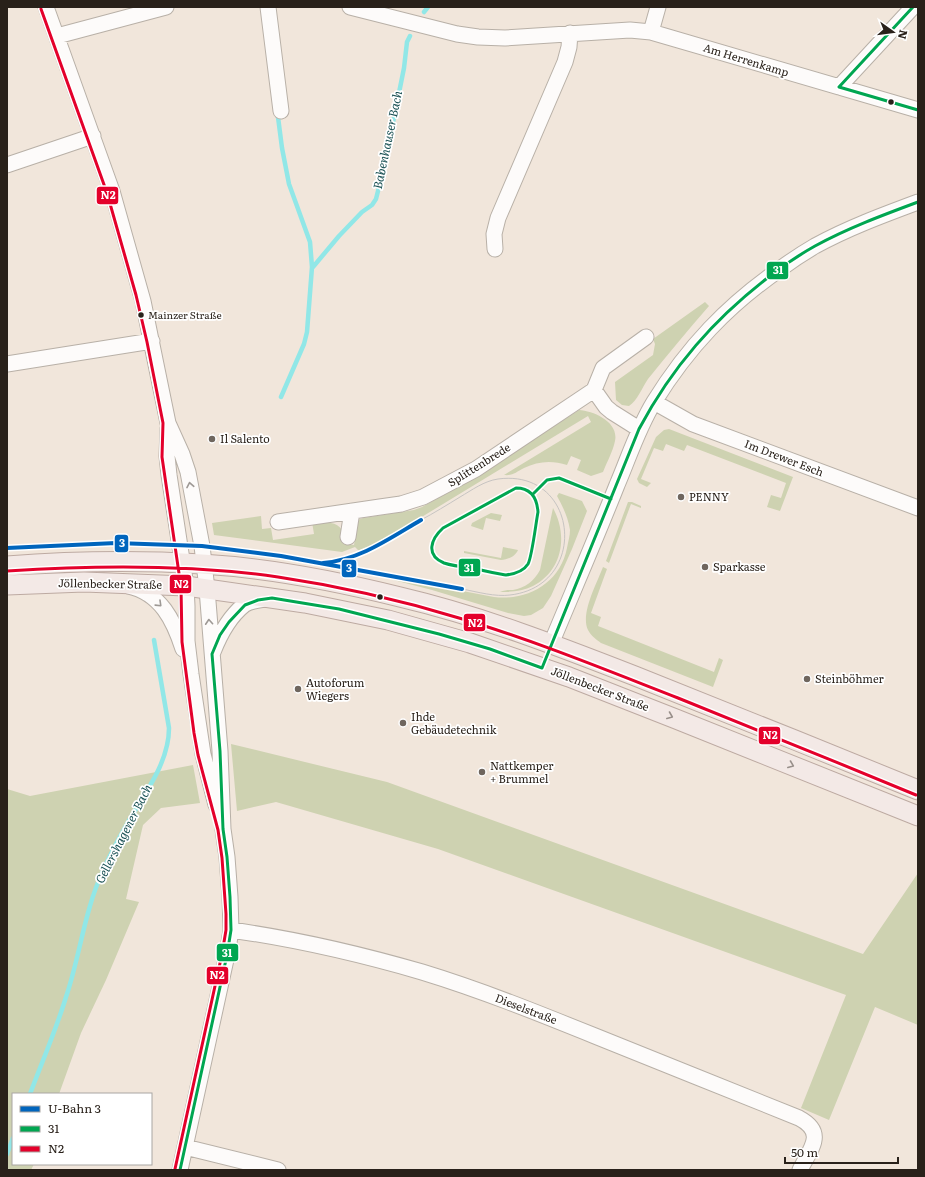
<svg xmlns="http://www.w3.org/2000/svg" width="925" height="1177" font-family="Literata,serif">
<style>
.green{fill:#ced2b1}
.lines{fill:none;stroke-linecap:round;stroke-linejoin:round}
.stream{stroke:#91e7e7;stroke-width:4.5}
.minor-casing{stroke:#b8b0a7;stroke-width:17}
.major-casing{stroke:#bdaaa2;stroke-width:21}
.minor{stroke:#fdfbfa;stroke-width:15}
.major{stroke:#f3e9e6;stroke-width:19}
.tram{stroke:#c7c4c2;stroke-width:1}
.bus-1-casing{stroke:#fff;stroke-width:6}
.bus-2-casing{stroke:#fff;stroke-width:6}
.bus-1{stroke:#00a651;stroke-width:3}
.bus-2{stroke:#e4002b;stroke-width:3}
.metro-1-casing{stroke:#fff;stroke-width:7}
.metro-1{stroke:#0065bd;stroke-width:4}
.oneway{stroke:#9e9995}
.oneway2{stroke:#988f8a}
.bus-dot{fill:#29211a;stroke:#fff;stroke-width:1.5}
.poi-dot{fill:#6f665e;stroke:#fff;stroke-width:1.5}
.labels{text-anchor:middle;stroke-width:3.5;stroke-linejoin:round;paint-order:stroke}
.bus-label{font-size:10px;fill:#29211a;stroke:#fff;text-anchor:start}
.street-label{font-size:11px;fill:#29211a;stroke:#fff}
.poi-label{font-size:11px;fill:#29211a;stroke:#fff;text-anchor:start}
.water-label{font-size:12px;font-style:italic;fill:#1b5255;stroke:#fff}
.line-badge{stroke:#fff;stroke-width:1.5}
.badge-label{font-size:11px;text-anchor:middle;font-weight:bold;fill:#fff}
</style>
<rect width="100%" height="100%" fill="#f1e6db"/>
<path class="green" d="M705 302 709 306C688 330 668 354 648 379 642 388 637 401 629 406L622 405 616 400 615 382 653 355 655 344 653 339Z
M579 410C594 411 619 422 615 441 613 451 607 462 603 472L591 476 577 470 581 460 571 456 567 465C552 460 538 461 524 468 516 472 513 476 504 475L591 422 588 416 420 518 360 552 355 547 342 552 214 535 212 523 261 516 262 529 271 528 273 540 314 534 312 522C322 522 340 520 343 533 343 536 342 540 342 543L354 545 358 520 363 518 414 510 422 507 467 482Z
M669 429 793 477 780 511 767 507 771 495 781 498 786 483 687 445 684 451 666 444 663 451 654 448 641 479 651 483 647 487 639 483 637 479 656 437 664 430Z
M559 493 582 501 587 511 572 549 551 596 543 608 531 615 524 616 508 613 432 590 363 572 494 597C528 601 560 583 567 548 568 542 570 536 570 530 568 517 563 507 557 496Z
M628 502H632L641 506V508L631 504 609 563 606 561Z
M553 508C568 535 563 570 533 586 523 591 512 592 500 592 505 590 508 590 513 590 525 588 534 581 540 570Z
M491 513 502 515 500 521 486 518 483 530 471 526 472 523Z
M503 547 518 550C515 557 508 559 501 560L464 553V551L501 558Z
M603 567 607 569 591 613 601 617 598 626 714 672 719 658 723 660 713 687 601 643C596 639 591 636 588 630 580 614 597 583 603 567Z
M231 744 387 782 863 954 918 873V1025L875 1007 829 1120 801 1108 846 995 438 849 276 802 237 811Z
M193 765 200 803 161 808 143 825 126 899 139 902 106 980 81 1033 59 1094H13V1164H34L31 1170H7V789L30 796Z"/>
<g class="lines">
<path class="stream" d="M424 12 428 7
M278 117 282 148 289 184 310 242 312 267 307 332 304 344 281 397
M313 267 339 236 362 212 372 205 376 199 384 167 404 68 407 42 410 36
M30 1094C42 1062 56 1030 66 997 76 968 81 936 90 906 98 877 112 850 127 824 144 794 169 763 169 728L154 640
M7 1154 13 1138"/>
<defs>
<path id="minor" d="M46 7 112 191 143 301 168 423 182 454 188 472 202 546 207 589 220 751 223 829 227 857 230 897 231 930 227 955 180 1170
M268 7 281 111
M350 7 457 34 478 37 505 38 630 30 651 32 918 110
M651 32 658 7
M57 36 166 7
M839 87 913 7
M7 165 93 136
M495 249 494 234 498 218 565 62 569 47 570 33
M7 364 152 341
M594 390 603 368 646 337
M654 402 693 424 918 508
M168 428 167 456 169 475 186 586 187 606V641L191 674 203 754 216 805
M278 522 380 507 401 504 423 497 476 469 594 390 606 407 612 412 639 429
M348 537 352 511
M128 586C161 593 174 621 183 649
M551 644C573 591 596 538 617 485 629 457 638 428 654 402 688 347 727 306 780 269 791 261 803 253 815 246 848 228 883 215 918 202
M213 652C220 634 229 617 244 605 249 601 258 600 265 599
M231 930C295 939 360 954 422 972 481 990 538 1013 595 1036 663 1063 731 1091 799 1118 827 1133 810 1149 800 1170
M185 1147 278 1170"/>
<path id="major" d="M7 566C72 561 137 560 202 564 269 568 336 581 400 597 481 616 558 646 635 676 729 713 824 752 918 790
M7 585 84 582 186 586 305 603 388 620 470 643 569 677 676 719 918 816"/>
</defs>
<use href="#minor" class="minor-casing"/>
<use href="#major" class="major-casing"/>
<use href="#minor" class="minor"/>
<use href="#major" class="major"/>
<path class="tram" d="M421 520C434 513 447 505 460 497 472 490 484 481 498 479 579 468 590 586 510 595 495 597 478 592 462 589"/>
<defs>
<path id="bus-1" d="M839 87 913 7
M839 87 918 110
M516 488C531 488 537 498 538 512 536 522 532 557 528 564 523 572 514 574 506 575 495 573 483 571 472 568 463 567 453 566 444 563 425 555 431 539 443 528Z
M533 494 547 480 559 478 611 499
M542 668 639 429C672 367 714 319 770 276 784 265 799 255 815 246 848 228 883 215 918 202
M180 1170 227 955 231 930 230 897 227 857 223 829 220 751 212 654 220 635 229 622 245 605 258 600 272 598 339 609 439 634 490 649 542 668"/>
<path id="bus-2" d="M41 9 107 193 136 295 147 342 163 423 162 457 181 587 182 642 194 733 198 755 218 830 222 858 226 914V930L222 954 175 1169
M7 571C97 565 189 564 278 577 339 586 400 600 459 618 533 640 606 670 678 698 757 730 837 762 916 795"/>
</defs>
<use href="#bus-1" class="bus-1-casing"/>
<use href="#bus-2" class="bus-2-casing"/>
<use href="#bus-1" class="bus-1"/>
<use href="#bus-2" class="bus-2"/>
<defs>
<path id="metro-1" d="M7 548 116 543 202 546 281 556 462 589
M323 563C360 560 390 538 421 520"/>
</defs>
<use href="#metro-1" class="metro-1-casing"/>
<use href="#metro-1" class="metro-1"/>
</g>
<defs><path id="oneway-chevron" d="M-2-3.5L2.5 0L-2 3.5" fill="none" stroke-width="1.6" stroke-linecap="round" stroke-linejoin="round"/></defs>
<g class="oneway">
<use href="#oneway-chevron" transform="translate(190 485) rotate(-101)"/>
<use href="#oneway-chevron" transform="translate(159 604) rotate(44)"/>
<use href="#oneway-chevron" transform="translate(209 622) rotate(-94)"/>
</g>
<g class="oneway2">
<use href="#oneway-chevron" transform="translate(670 716) rotate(22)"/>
<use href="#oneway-chevron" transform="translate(791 765) rotate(22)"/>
</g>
<g class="bus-dot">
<circle cx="891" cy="102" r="3.5"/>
<circle cx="141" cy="315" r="3.5"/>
<circle cx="380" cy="597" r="3.5"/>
</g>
<g class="poi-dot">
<circle cx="212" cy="439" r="4"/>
<circle cx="681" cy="497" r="4"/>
<circle cx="705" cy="567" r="4"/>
<circle cx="807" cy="679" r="4"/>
<circle cx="298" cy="689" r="4"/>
<circle cx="403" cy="723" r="4"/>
<circle cx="482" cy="772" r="4"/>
</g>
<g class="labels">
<g class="bus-label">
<text x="148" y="319">Mainzer Straße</text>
</g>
<g class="street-label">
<text transform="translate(746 60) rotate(17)" y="4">Am Herrenkamp</text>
<text transform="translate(784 458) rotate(21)" y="4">Im Drewer Esch</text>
<text transform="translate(479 465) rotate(-32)" y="4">Splittenbrede</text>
<text transform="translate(110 584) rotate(1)" y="4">Jöllenbecker Straße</text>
<text transform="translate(600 689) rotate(21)" y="4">Jöllenbecker Straße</text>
<text transform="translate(526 1009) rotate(21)" y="4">Dieselstraße</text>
</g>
<g class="poi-label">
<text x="220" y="443">Il Salento</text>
<text x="689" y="501">PENNY</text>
<text x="713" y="571">Sparkasse</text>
<text x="815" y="683">Steinböhmer</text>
<text x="306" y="687">Autoforum<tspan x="306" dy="13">Wiegers</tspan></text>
<text x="411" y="721">Ihde<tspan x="411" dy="13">Gebäudetechnik</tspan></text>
<text x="490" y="770">Nattkemper<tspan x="490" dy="13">+ Brummel</tspan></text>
</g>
<g class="water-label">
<text transform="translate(388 140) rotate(-78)" y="4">Babenhauser Bach</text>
<text transform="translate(124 834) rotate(-63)" y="4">Gellershagener Bach</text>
</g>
</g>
<g class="line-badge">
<rect x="96" y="186" width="23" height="19" rx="4" fill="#e4002b"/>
<rect x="766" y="261" width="23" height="19" rx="4" fill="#00a651"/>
<rect x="114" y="534" width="15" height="19" rx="4" fill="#0065bd"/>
<rect x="458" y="558" width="23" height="19" rx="4" fill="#00a651"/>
<rect x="341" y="559" width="16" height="19" rx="4" fill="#0065bd"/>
<rect x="169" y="574" width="23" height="20" rx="4" fill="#e4002b"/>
<rect x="463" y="613" width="23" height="19" rx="4" fill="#e4002b"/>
<rect x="758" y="726" width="23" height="19" rx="4" fill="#e4002b"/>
<rect x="216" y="943" width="23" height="19" rx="4" fill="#00a651"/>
<rect x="206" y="966" width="23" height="19" rx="4" fill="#e4002b"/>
</g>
<g class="badge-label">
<text x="108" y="199">N2</text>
<text x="778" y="274">31</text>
<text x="122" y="547">3</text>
<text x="469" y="572">31</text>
<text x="349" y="572">3</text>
<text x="181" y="588">N2</text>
<text x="475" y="627">N2</text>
<text x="770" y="739">N2</text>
<text x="227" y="957">31</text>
<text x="217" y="979">N2</text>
</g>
<rect width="925" height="1177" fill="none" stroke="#29211a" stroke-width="16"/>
<rect x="12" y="1093" width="140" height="72" fill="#ffffff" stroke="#a9a6a3"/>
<rect x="20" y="1106" width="20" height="6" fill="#0065bd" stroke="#a9a6a3"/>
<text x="48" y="1113" font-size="12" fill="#29211a">U-Bahn 3</text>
<rect x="20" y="1126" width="20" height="6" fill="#00a651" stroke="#a9a6a3"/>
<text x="48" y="1133" font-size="12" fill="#29211a">31</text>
<rect x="20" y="1146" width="20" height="6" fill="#e4002b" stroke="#a9a6a3"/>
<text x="48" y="1153" font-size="12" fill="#29211a">N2</text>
<g transform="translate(893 32) rotate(104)" stroke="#ffffff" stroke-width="3" paint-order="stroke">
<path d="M0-3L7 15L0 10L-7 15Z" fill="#29211a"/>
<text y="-6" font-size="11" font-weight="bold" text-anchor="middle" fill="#29211a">N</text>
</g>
<path d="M785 1157v6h113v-6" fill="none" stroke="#29211a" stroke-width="2"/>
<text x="791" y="1157" font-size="12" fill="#29211a" stroke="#ffffff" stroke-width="3" paint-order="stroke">50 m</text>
</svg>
